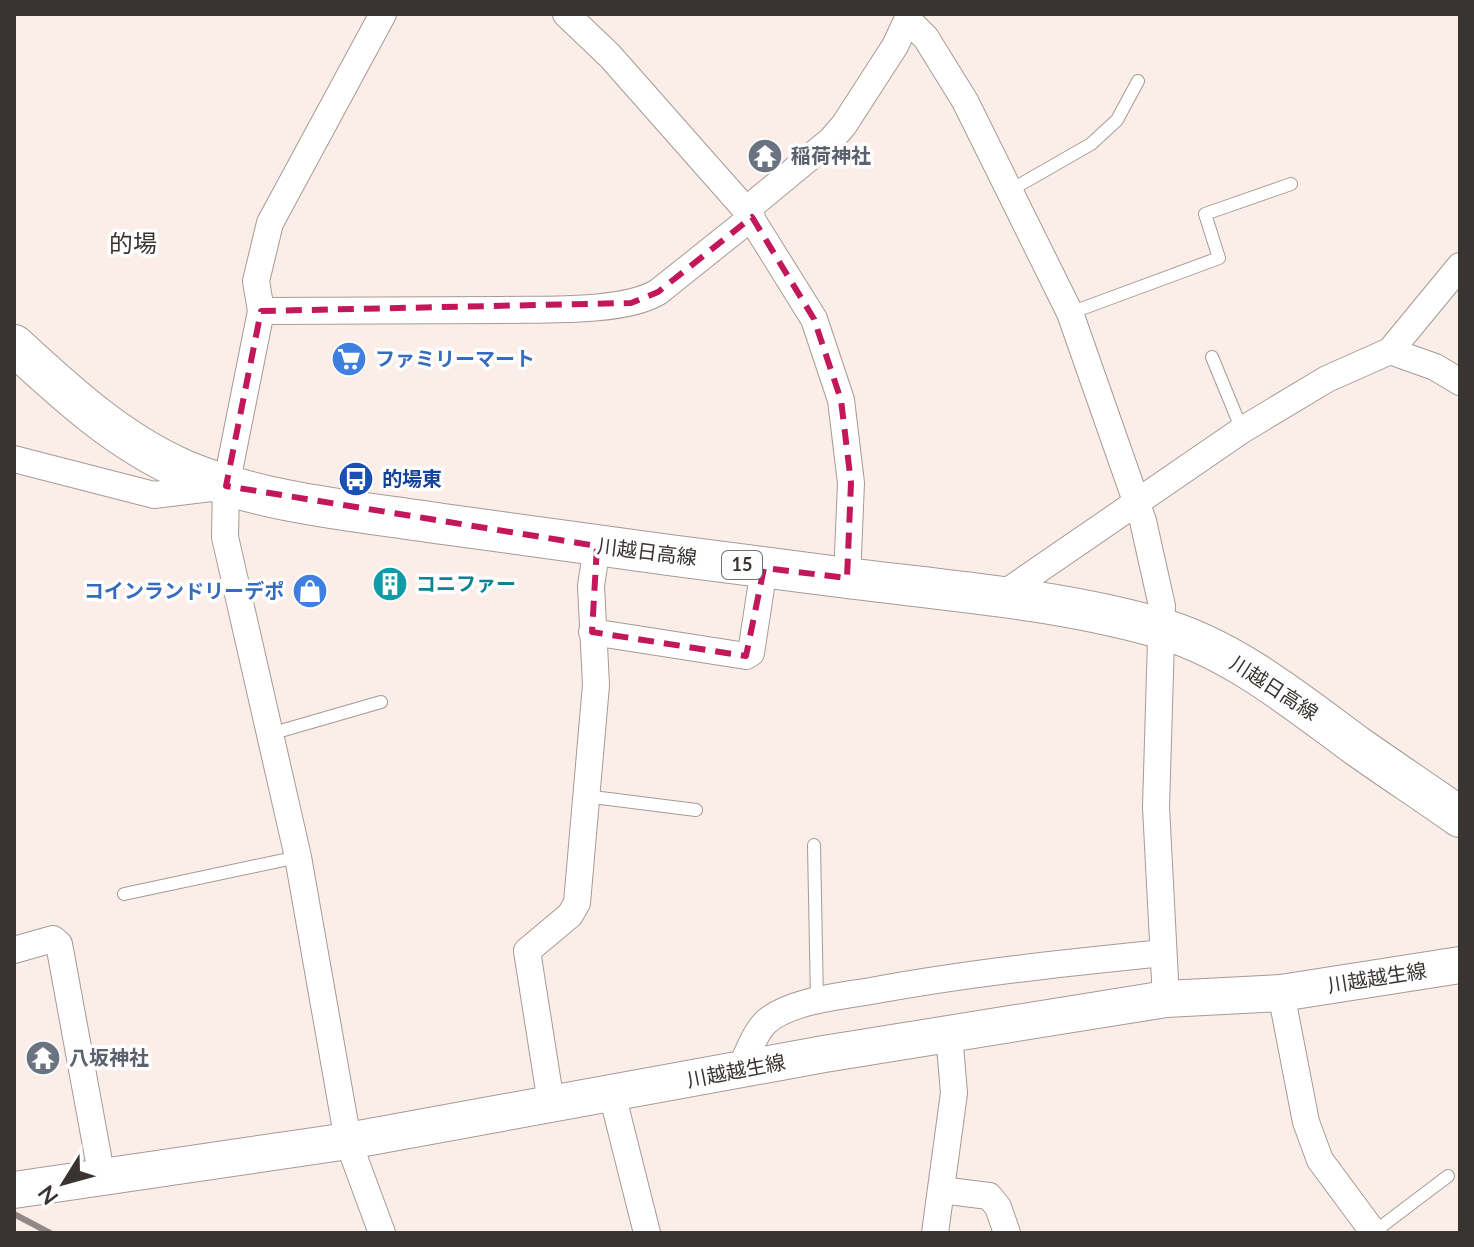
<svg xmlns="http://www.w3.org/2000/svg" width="1474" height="1247" font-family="Lato,'Noto Sans JP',sans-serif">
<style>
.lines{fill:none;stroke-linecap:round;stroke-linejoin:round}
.service-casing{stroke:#a69a95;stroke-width:14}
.minor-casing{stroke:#a69a95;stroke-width:28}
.secondary-casing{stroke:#a69a95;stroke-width:38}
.primary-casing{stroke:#a69a95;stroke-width:42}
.service{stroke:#fff;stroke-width:12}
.minor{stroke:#fff;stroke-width:26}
.secondary{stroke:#fff;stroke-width:36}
.primary{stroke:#fff;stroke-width:40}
.rail{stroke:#918885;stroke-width:6}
.marked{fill:none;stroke:#c2185b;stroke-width:6;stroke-dasharray:16 10;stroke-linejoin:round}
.labels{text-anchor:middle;stroke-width:7;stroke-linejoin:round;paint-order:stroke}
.shield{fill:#fefefe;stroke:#74716f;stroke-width:2}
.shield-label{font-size:18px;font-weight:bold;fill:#393432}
.worship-label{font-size:20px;font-weight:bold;fill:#5b616d;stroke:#fefefe;text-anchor:start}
.shop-label{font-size:20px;font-weight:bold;fill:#366cbe;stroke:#fefefe;text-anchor:start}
.transit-label{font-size:20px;font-weight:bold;fill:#164399;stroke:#fefefe;text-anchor:start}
.street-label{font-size:20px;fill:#393432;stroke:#fefefe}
.culture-label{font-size:20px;font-weight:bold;fill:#0d838f;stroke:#fefefe;text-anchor:start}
.quarter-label{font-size:24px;fill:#393432;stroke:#fefefe}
</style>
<rect width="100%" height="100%" fill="#fbeee8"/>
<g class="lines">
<defs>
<path id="service" d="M1009 191 1091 144 1117 120 1138 81
M1070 313 1219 258 1205 214 1291 184
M1212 357 1242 430
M270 734 381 702
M585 796 696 810
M814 845 817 1001
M124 894 298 857
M1374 1232 1448 1176"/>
<path id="minor" d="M566 14 610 56 746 210 814 319 841 400 851 483 847 578
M909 21 926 38 965 101 1070 313 1143 521 1162 606 1156 807 1166 999
M746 210 831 140 844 125 895 46 910 14
M261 311C341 311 421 311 501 310 543 309 624 313 658 292L752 217
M1390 351 1435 367 1460 382
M14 459 154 495 219 487
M999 597 1242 430 1327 379 1390 351 1460 266
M592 632 746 656 751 653 764 568
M14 950 53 939 59 944 102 1178
M1281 993 1306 1122 1320 1160 1374 1233
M739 1071C747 1056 754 1033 766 1022 789 1001 841 996 871 991 968 973 1065 963 1163 953
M612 1094 647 1233
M551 1103 527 951 570 915 577 903 596 685 591 586 597 546
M941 1190 989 1196 998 1207 1007 1233
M382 1233 348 1141 298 857 225 537 226 486 261 311 256 281 270 223 383 14
M935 1233 954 1093 949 1034"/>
<path id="secondary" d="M14 1190 348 1141 824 1054 1166 999 1281 993 1460 965"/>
<path id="primary" d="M14 345C65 392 119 442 184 470 265 504 357 511 443 524 578 543 712 561 847 578 950 591 1056 599 1156 627 1230 647 1296 701 1357 746 1391 770 1426 793 1460 817"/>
</defs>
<use href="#service" class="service-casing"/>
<use href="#minor" class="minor-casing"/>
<use href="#secondary" class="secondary-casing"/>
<use href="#primary" class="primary-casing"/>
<use href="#service" class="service"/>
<use href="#minor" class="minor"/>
<use href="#secondary" class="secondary"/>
<use href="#primary" class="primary"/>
<path class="rail" d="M14 1214 50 1233"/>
</g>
<path class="marked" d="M752 217 814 319 841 400 851 483 847 578 764 568 746 656 592 632 597 546 226 486 261 311 631 303 658 292Z"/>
<defs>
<symbol id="temple-disc" viewBox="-11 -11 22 22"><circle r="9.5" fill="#6b7280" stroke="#fefefe"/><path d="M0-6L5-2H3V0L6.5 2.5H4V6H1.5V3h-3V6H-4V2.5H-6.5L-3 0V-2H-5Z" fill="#fff"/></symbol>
<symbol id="supermarket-disc" viewBox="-11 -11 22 22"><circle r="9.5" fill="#3f7fe0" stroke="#fefefe"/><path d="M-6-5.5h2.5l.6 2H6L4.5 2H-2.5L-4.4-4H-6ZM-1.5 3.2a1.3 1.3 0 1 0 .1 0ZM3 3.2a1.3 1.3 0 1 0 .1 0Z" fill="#fff"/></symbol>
<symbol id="bus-disc" viewBox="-11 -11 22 22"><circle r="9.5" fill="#1a4fb4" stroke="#fefefe"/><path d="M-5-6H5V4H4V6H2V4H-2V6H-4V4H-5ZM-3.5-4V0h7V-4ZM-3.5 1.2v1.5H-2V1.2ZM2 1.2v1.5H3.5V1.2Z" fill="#fff"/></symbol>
<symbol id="building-disc" viewBox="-11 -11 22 22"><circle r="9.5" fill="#0f9aa8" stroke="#fefefe"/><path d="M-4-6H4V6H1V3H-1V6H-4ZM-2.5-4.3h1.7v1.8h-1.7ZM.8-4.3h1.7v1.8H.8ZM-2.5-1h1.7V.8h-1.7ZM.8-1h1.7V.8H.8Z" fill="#fff"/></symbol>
<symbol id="shop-disc" viewBox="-11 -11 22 22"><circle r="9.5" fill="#3f7fe0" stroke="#fefefe"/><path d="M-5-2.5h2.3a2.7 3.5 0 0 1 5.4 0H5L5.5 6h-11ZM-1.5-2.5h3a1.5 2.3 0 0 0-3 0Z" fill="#fff"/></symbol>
</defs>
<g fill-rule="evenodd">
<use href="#temple-disc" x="745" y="136" width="40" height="40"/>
<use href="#supermarket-disc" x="329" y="339" width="40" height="40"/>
<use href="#bus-disc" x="336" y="459" width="40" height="40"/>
<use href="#building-disc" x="370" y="564" width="40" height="40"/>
<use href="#shop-disc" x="290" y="571" width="40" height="40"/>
<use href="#temple-disc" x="23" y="1038" width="40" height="40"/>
</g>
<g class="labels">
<rect class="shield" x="722" y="551" width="40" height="28" rx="6"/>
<g class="shield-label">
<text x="742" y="571">15</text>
</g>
<g class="worship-label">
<text x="791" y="163">稲荷神社</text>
<text x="69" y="1065">八坂神社</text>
</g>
<g class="shop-label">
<text x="375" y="366">ファミリーマート</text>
<text x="284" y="598" text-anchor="end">コインランドリーデポ</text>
</g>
<g class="transit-label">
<text x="382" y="486">的場東</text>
</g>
<g class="street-label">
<text transform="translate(647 552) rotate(7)" y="7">川越日高線</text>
<text transform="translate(1274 688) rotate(33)" y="7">川越日高線</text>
<text transform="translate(1377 978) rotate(-9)" y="7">川越越生線</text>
<text transform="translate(736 1071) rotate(-11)" y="7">川越越生線</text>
</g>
<g class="culture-label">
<text x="416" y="591">コニファー</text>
</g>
<g class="quarter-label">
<text x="133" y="252">的場</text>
</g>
</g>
<rect width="1474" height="1247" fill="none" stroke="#393432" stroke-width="32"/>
<g transform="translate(64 1183) rotate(233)" stroke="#fefefe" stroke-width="6" paint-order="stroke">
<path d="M0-6L14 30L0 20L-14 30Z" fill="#393432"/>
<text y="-12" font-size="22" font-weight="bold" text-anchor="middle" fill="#393432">N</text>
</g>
</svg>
